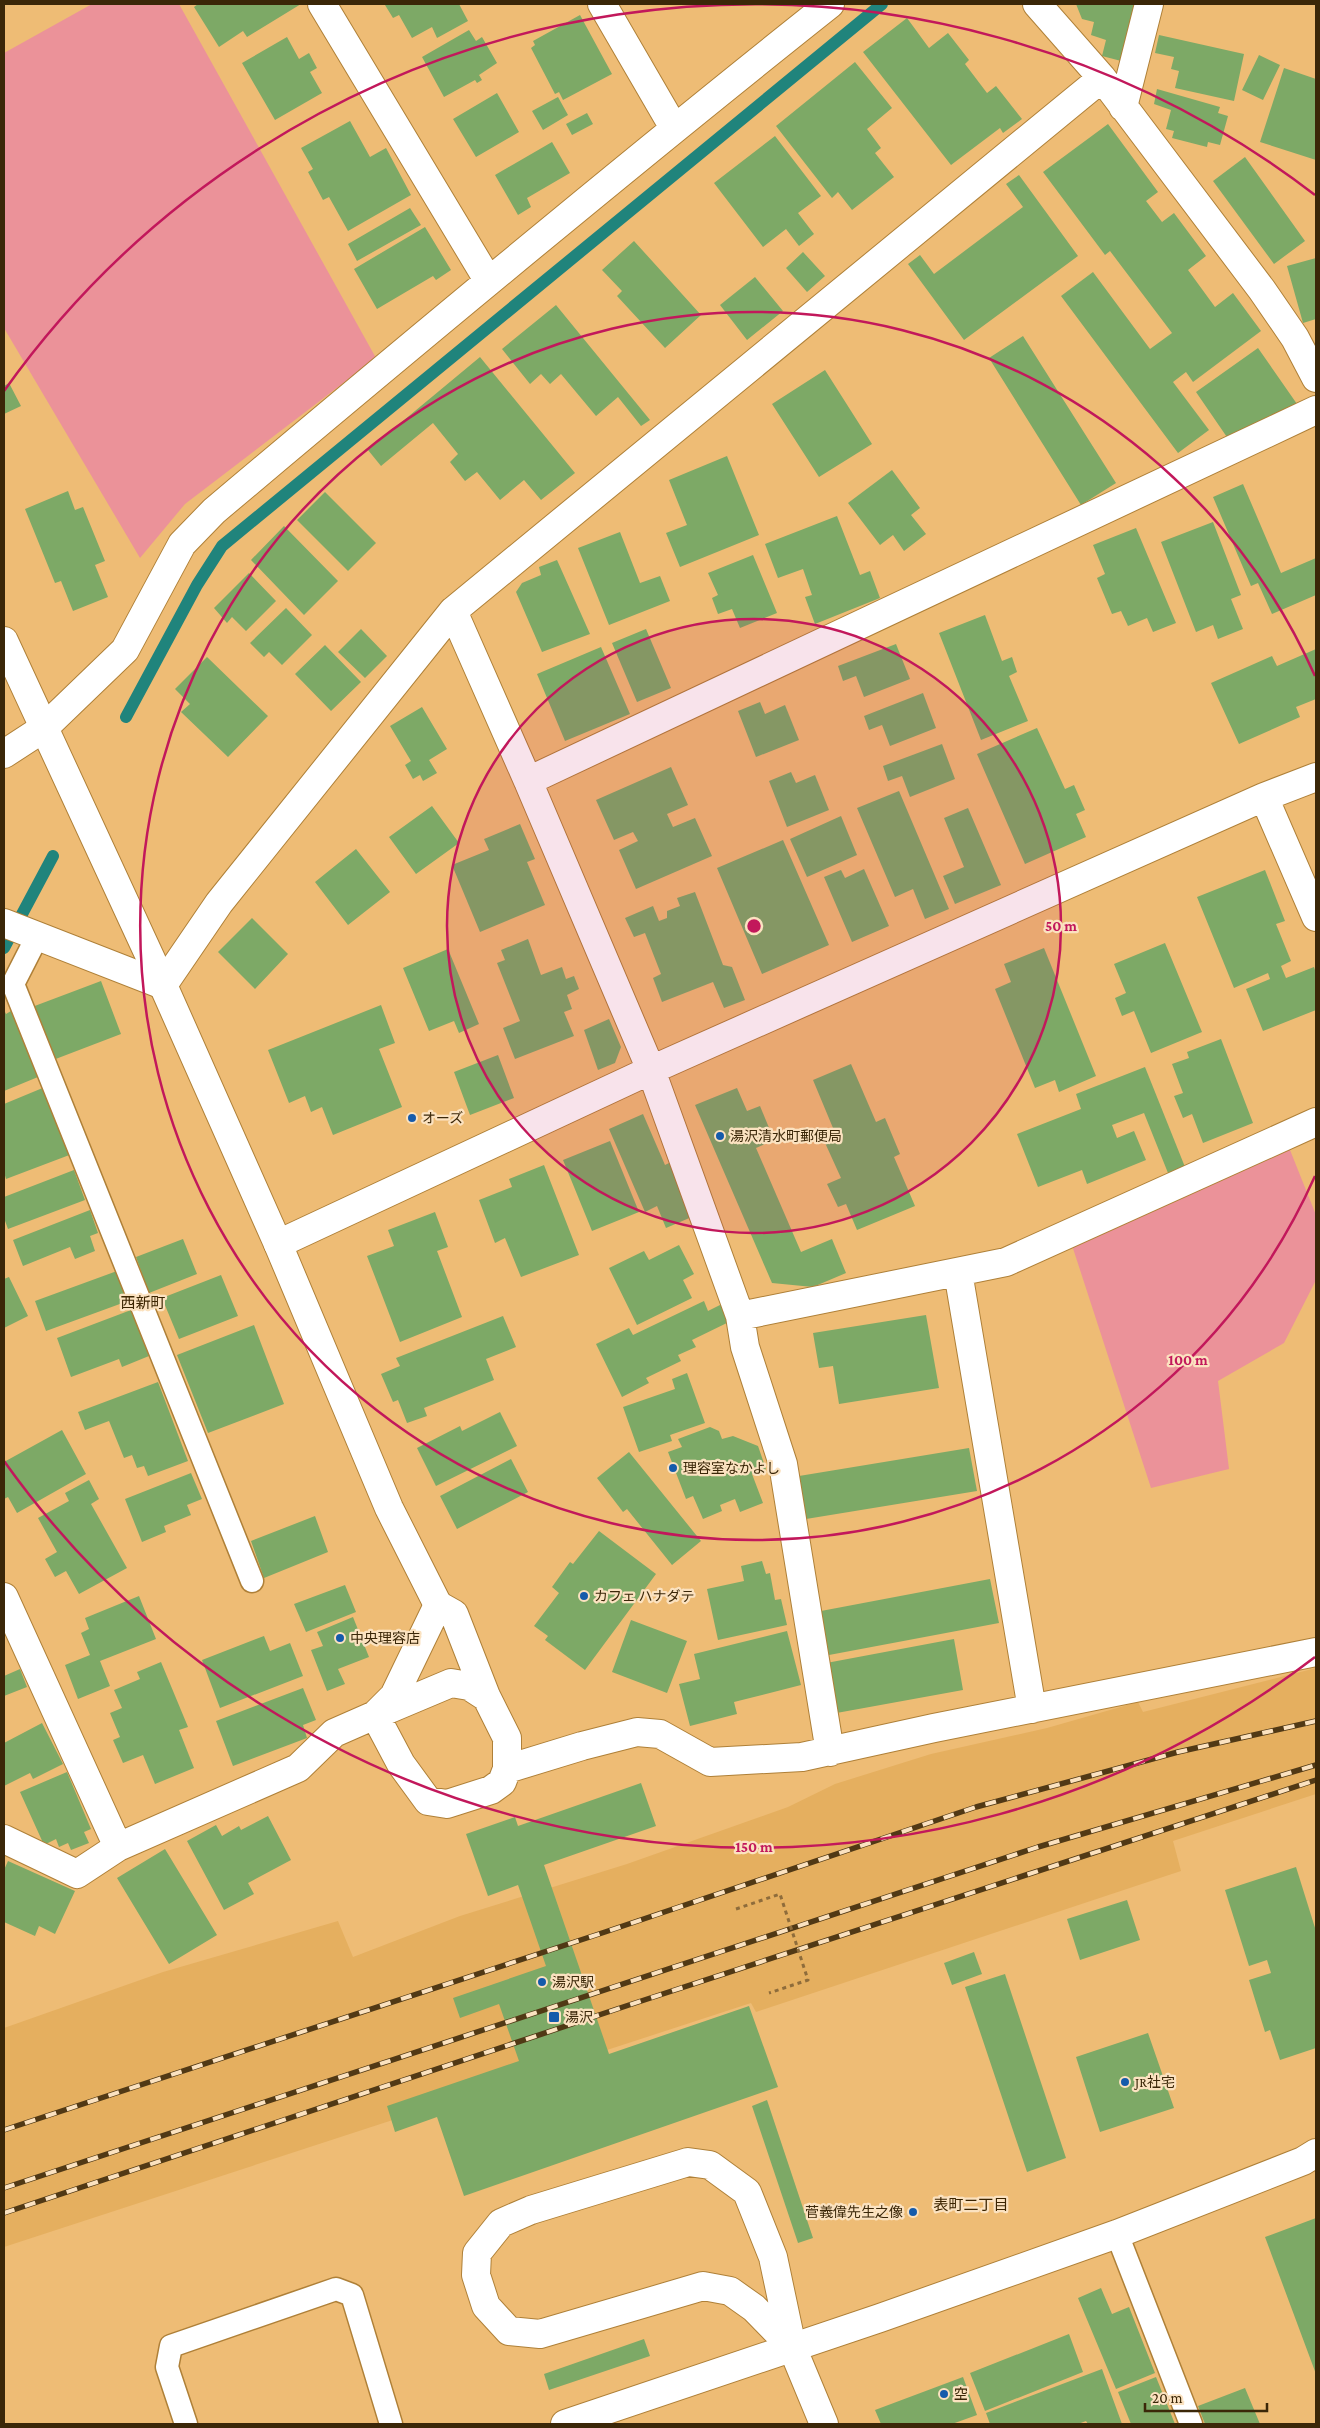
<svg xmlns="http://www.w3.org/2000/svg" width="1320" height="2428" font-family="'Crimson Pro','Noto Sans JP',serif">
<style>
.built{fill:#e5af5f}
.green{fill:#eb9299}
.lines{fill:none;stroke-linecap:round;stroke-linejoin:round}
.stream{stroke:#20847c;stroke-width:12}
.building{fill:#7da966}
.lane-casing{stroke:#af8038;stroke-width:25}
.street-casing{stroke:#af8038;stroke-width:30}
.secondary-casing{stroke:#af8038;stroke-width:30}
.lane{stroke:#fff;stroke-width:22}
.street{stroke:#fff;stroke-width:28}
.secondary{stroke:#fff;stroke-width:28}
.rail-casing{stroke:#513915;stroke-width:5.5}
.rail{stroke:#fbe2c0;stroke-width:4;stroke-dasharray:11;stroke-linecap:butt}
.path-bridge{stroke:#8e6c3b;stroke-width:3;stroke-dasharray:4 4;stroke-linecap:butt}
.ring{fill:none;stroke:#c2185b;stroke-width:2.5}
.poi-dot{fill:#155bab;stroke:#fbe2c0;stroke-width:2}
.labels{text-anchor:middle;stroke-width:4.5;stroke-linejoin:round;paint-order:stroke}
.poi-label{font-size:14px;fill:#3b2708;stroke:#fbe2c0;text-anchor:start}
.neighbourhood-label{font-size:15px;fill:#3b2400;stroke:#fbe2c0}
.centre{fill:#c2185b;stroke:#fbe2c0;stroke-width:2.5}
.ring-label{font-size:15px;text-anchor:middle;font-weight:bold;fill:#c2185b;stroke:#fbe2c0;stroke-width:4.5;stroke-linejoin:round;paint-order:stroke}
</style>
<rect width="100%" height="100%" fill="#eebc75"/>
<path class="built" d="M1316 1668V1794L1173 1841 1181 1871 756 2012 751 2003 4 2247V2028L163 1972 338 1921 353 1957 460 1916 627 1864 788 1807 835 1784 931 1754 1047 1728 1138 1702 1143 1712Z"/>
<path class="green" d="M92 4H179L376 358 185 504 140 558 4 328V53Z
M1284 1135 1316 1215V1280L1284 1343 1218 1381 1229 1469 1151 1488 1068 1233Z"/>
<g class="lines">
<path class="stream" d="M126 717 197 585 222 546 882 4
M4 948 53 856"/>
</g>
<path class="building" d="M198 4H301L247 37 243 31 219 47 194 7Z
M387 4H459L468 21 437 38 432 27 412 38 399 15 393 18 385 5Z
M1076 4H1139L1125 62 1102 56 1106 40 1091 35 1094 22 1082 19Z
M580 15 612 74 563 100 559 92 555 94 531 48 535 45 533 41Z
M907 18 929 48 948 33 969 60 965 64 987 93 996 86 1022 119 1003 133 1000 128 951 165 863 52Z
M469 30 476 41 482 37 497 63 479 75 482 80 477 83 475 80 444 97 422 57Z
M1159 35 1244 54 1234 101 1175 88 1179 71 1171 69 1174 57 1155 53Z
M287 37 299 59 309 53 317 68 310 72 322 93 275 120 242 63Z
M1259 55 1280 65 1263 100 1242 90Z
M855 62 892 108 867 129 881 148 875 153 894 177 852 210 838 192 832 198 776 126Z
M1284 68 1316 79V160L1260 142Z
M1157 89 1220 107 1218 113 1228 116 1220 145 1208 142 1207 147 1172 138 1174 131 1166 129 1171 110 1154 104Z
M497 93 519 132 476 157 453 119Z
M558 97 568 115 543 130 532 111Z
M587 113 593 124 572 135 566 124Z
M350 121 370 157 386 148 411 195 348 231 329 197 323 200 308 172 313 169 301 148Z
M1108 124 1158 192 1146 201 1162 222 1174 213 1206 256 1188 270 1215 307 1233 293 1261 331 1193 382 1186 372 1173 382 1209 430 1178 453 1061 296 1093 272 1150 349 1172 333 1110 251 1105 255 1043 172Z
M775 136 821 196 798 213 814 234 799 246 786 229 763 247 714 183Z
M552 142 570 173 527 198 531 207 518 215 495 175Z
M1245 157 1305 241 1274 264 1213 181Z
M1019 175 1078 256 964 340 908 264 920 255 934 274 1023 207 1006 184Z
M410 208 421 225 357 261 348 244Z
M425 227 451 270 436 280 433 276 377 309 354 269Z
M634 241 701 315 665 348 617 296 622 291 602 270Z
M803 252 825 276 807 292 786 268Z
M1316 258V319L1303 323 1287 266Z
M755 277 783 311 747 340 720 305Z
M556 305 650 420 641 426 618 397 596 416 561 374 550 384 541 374 530 384 502 349Z
M1023 336 1116 483 1081 505 989 358Z
M1258 348 1297 404 1269 423 1265 418 1231 443 1196 392Z
M480 357 575 473 541 500 524 480 500 500 477 472 465 481 450 462 458 454 433 423 381 466 368 450Z
M825 370 872 444 819 477 772 404Z
M9 383 21 406 4 414V386Z
M727 456 759 535 680 567 666 533 687 525 669 480Z
M892 470 920 508 911 515 926 534 904 551 893 535 880 545 848 503Z
M1243 484 1281 573 1316 558V595L1272 614 1258 583 1251 586 1213 497Z
M68 491 75 510 83 507 105 561 95 565 108 597 73 611 61 581 55 583 25 509Z
M325 492 376 543 348 571 297 520Z
M837 516 860 575 870 571 880 598 815 624 805 597 812 595 803 569 778 578 765 544Z
M1213 522 1241 595 1231 599 1243 629 1218 639 1213 625 1196 632 1161 542Z
M284 526 338 581 304 615 251 560Z
M1136 528 1176 623 1153 632 1147 618 1128 626 1121 611 1112 614 1097 578 1105 574 1093 545Z
M620 532 640 583 660 576 670 601 609 625 578 548Z
M753 555 777 613 740 628 732 609 718 614 712 598 718 595 708 573Z
M557 560 590 634 542 652 516 592 522 583 541 575 539 567Z
M249 573 276 601 246 631 232 617 227 623 214 608Z
M286 608 312 635 282 665 269 652 264 657 250 643Z
M985 615 1002 661 1012 657 1017 672 1009 676 1028 721 981 740 939 633Z
M361 629 387 656 365 678 338 652Z
M646 629 671 688 637 702 612 643Z
M896 644 910 679 864 697 856 676 843 681 838 666Z
M325 645 361 682 331 711 295 674Z
M601 647 630 714 565 741 537 674Z
M1316 649V699L1296 707 1300 717 1239 744 1211 683 1272 656 1277 666Z
M207 657 268 716 228 757 181 712 190 704 175 689Z
M923 693 936 728 890 746 882 725 869 730 864 716Z
M760 702 765 714 785 705 799 740 756 757 738 711Z
M422 707 447 749 429 760 437 773 423 781 420 775 413 779 405 765 411 761 390 726Z
M1037 728 1065 789 1074 785 1085 810 1076 814 1086 837 1025 864 977 754Z
M942 744 955 779 910 797 902 776 888 781 883 766Z
M671 767 688 805 667 814 673 827 695 818 712 856 636 889 619 850 638 841 633 832 614 840 596 800Z
M791 772 796 783 815 775 829 810 787 827 769 781Z
M899 791 949 909 925 919 913 889 895 897 857 808Z
M432 806 459 843 416 874 389 837Z
M968 808 1001 885 955 904 943 876 964 867 944 818Z
M841 816 857 855 807 877 790 839Z
M520 824 535 859 527 862 545 905 480 932 452 865 489 850 484 839Z
M783 840 829 945 762 974 717 868Z
M356 849 390 892 348 925 315 882Z
M864 869 889 926 852 942 824 877 841 870 845 878Z
M1265 870 1285 921 1276 924 1291 961 1281 966 1286 978 1314 967 1316 973V1010L1263 1031 1246 989 1270 979 1268 973 1234 988 1197 897Z
M695 892 723 965 732 967 745 1000 724 1008 713 982 662 1002 653 978 661 974 645 933 634 937 625 918 653 906 659 921 667 918V911L680 906 677 898Z
M252 918 288 954 255 989 218 952Z
M528 939 541 975 562 967 566 979 574 976 579 989 567 995 572 1009 564 1012 574 1036 515 1059 503 1028 520 1021 497 963 505 960 501 950Z
M1165 943 1202 1032 1151 1053 1134 1011 1122 1016 1115 998 1126 993 1114 964Z
M1044 948 1096 1076 1059 1092 1055 1080 1035 1088 995 989 1011 982 1004 964Z
M448 949 479 1024 459 1033 454 1021 429 1031 403 968Z
M101 981 121 1034 53 1060 32 1007Z
M381 1005 395 1043 379 1049 402 1107 333 1135 322 1107 311 1112 305 1096 289 1103 268 1050Z
M4 1010 6 1014 11 1011 38 1077 4 1091Z
M609 1019 621 1047 615 1063 598 1070 584 1030Z
M1221 1039 1253 1123 1203 1143 1192 1114 1183 1118 1174 1096 1183 1093 1172 1064 1189 1058 1187 1052Z
M498 1055 514 1098 470 1115 454 1072Z
M851 1064 876 1122 885 1118 900 1154 894 1157 915 1206 857 1230 846 1204 838 1207 827 1184 841 1178 821 1134 833 1128 813 1080Z
M1145 1067 1185 1167 1168 1173 1144 1113 1112 1125 1117 1138 1134 1131 1146 1160 1087 1184 1082 1170 1038 1187 1017 1134 1081 1109 1076 1094Z
M45 1087 72 1154 6 1179 4 1172V1104Z
M737 1088 747 1111 760 1106 774 1140 756 1148 801 1252 832 1239 846 1273 813 1287 772 1283 695 1105Z
M643 1114 665 1165 671 1162 694 1216 666 1228 657 1206 645 1212 609 1129Z
M610 1141 639 1212 592 1231 563 1160Z
M544 1165 579 1255 521 1277 505 1238 495 1243 479 1200 512 1187 509 1179Z
M74 1170 85 1200 8 1229 4 1218V1197Z
M90 1210 98 1233 90 1236 95 1251 75 1259 70 1247 23 1266 13 1240Z
M435 1212 448 1247 437 1251 462 1317 400 1342 367 1256 394 1246 388 1230Z
M183 1239 197 1274 149 1293 136 1257Z
M679 1245 694 1274 683 1280 692 1298 637 1325 609 1268 644 1251 649 1260Z
M117 1271 128 1301 46 1331 35 1301Z
M221 1275 238 1316 179 1339 162 1298Z
M9 1277 28 1316 4 1328V1279Z
M704 1301 708 1311 724 1303 733 1320 692 1340 696 1347 678 1355 681 1361 646 1378 649 1383 622 1397 596 1344 629 1328 633 1335Z
M131 1310 149 1356 122 1367 119 1359 71 1377 57 1338Z
M926 1315 939 1388 839 1404 833 1366 819 1368 813 1333Z
M503 1316 516 1347 486 1359 494 1380 424 1408 427 1416 407 1423 398 1400 393 1402 381 1374 400 1366 396 1358Z
M254 1325 284 1404 208 1433 177 1355Z
M687 1373 705 1423 670 1435 672 1441 639 1452 623 1407 675 1389 672 1379Z
M158 1382 188 1461 148 1476 144 1466 137 1468 132 1455 124 1458 109 1421 85 1430 78 1412Z
M500 1412 517 1446 436 1486 417 1448 460 1426 462 1431Z
M710 1427 719 1431 722 1439 733 1436 758 1446 766 1469 752 1474 763 1503 740 1512 735 1499 720 1505 722 1511 703 1519 693 1496 686 1499 668 1452 682 1447 678 1439Z
M62 1430 86 1474 17 1513 8 1497 4 1499V1462Z
M969 1448 977 1491 806 1519 799 1476Z
M629 1452 701 1541 672 1565 627 1509 623 1512 597 1478Z
M511 1459 528 1492 457 1529 440 1496Z
M191 1473 202 1499 187 1505 191 1515 164 1526 166 1532 142 1542 125 1499Z
M89 1480 99 1499 91 1504 127 1568 79 1594 66 1571 55 1577 45 1559 57 1552 38 1518 69 1501 65 1493Z
M315 1516 328 1552 264 1578 251 1541Z
M599 1531 656 1574 585 1670 545 1640 548 1636 534 1626 559 1593 552 1587 570 1562 573 1564Z
M762 1561 766 1574 770 1573 775 1600 781 1599 787 1625 718 1640 707 1589 744 1581 741 1566Z
M990 1579 999 1623 829 1655 821 1611Z
M345 1585 356 1612 306 1632 294 1604Z
M139 1596 156 1639 100 1661 110 1686 78 1699 65 1665 90 1655 81 1633 89 1629 85 1618Z
M353 1617 369 1657 338 1669 345 1684 327 1691 311 1650 323 1646 317 1632Z
M631 1620 687 1641 667 1693 612 1672Z
M787 1631 801 1685 734 1702 737 1714 690 1726 679 1684 700 1679 694 1654Z
M264 1636 270 1651 290 1643 303 1676 220 1708 202 1660Z
M954 1639 963 1690 831 1714 821 1664Z
M161 1662 188 1727 179 1730 194 1768 155 1784 143 1755 123 1763 113 1740 120 1737 110 1713 122 1708 114 1690 140 1679 137 1672Z
M20 1669 27 1687 4 1696V1676Z
M303 1688 316 1720 303 1725 307 1738 233 1766 216 1721Z
M42 1723 63 1764 33 1779 30 1773 4 1786V1743Z
M67 1772 91 1829 84 1832 89 1843 71 1850 68 1843 59 1847 56 1839 44 1845 20 1792Z
M641 1783 656 1826 544 1865 609 2054 749 2006 778 2087 464 2196 437 2117 395 2132 387 2106 519 2061 499 2004 460 2018 453 1998 546 1966 518 1885 488 1896 466 1834 515 1817 518 1826Z
M268 1816 291 1860 248 1883 254 1894 224 1910 187 1841 216 1825 222 1836 239 1826 241 1830Z
M165 1849 217 1935 169 1964 117 1878Z
M8 1861 75 1891 55 1934 39 1926 35 1936 4 1922V1870Z
M1296 1867 1316 1931V2048L1280 2060 1270 2030 1265 2032 1249 1980 1271 1973 1267 1960 1249 1966 1225 1890Z
M1127 1900 1140 1940 1080 1960 1067 1919Z
M974 1952 982 1974 952 1985 944 1963Z
M1005 1974 1066 2158 1027 2172 965 1987Z
M1148 2033 1174 2108 1100 2132 1076 2057Z
M767 2100 813 2238 798 2243 752 2106Z
M1316 2218V2374L1265 2237Z
M1101 2288 1112 2314 1129 2307 1155 2373 1116 2389 1078 2298Z
M1069 2334 1083 2372 985 2411 970 2373Z
M644 2339 650 2356 549 2390 544 2374Z
M1102 2369 1122 2424H1088L1086 2421 1078 2424H990L986 2413Z
M963 2377 977 2415 952 2424H881L875 2410Z
M1156 2377 1175 2424H1131L1118 2392Z
M1245 2388 1260 2424H1205L1198 2406Z"/>
<g class="lines">
<defs>
<path id="lane" d="M38 935 13 984 252 1581
M1117 2234 1191 2424
M186 2424 167 2367 171 2346 336 2289 352 2295 391 2424"/>
<path id="street" d="M322 4 488 280
M602 4 674 128
M1037 4 1102 78 1262 290 1295 338 1316 378
M1102 78 453 611 528 781 1316 410
M1123 107 1149 4
M4 754 44 728 125 650 182 544 214 511C417 340 622 169 830 4
M528 781 651 1070 740 1316 1006 1262 1316 1122
M1264 797 1316 917
M4 923 163 985 219 903 453 611
M278 1244 651 1070 1264 797 1316 777
M958 1272 1032 1709
M740 1316 745 1347 783 1464 830 1752
M4 1597 118 1847
M507 1769 582 1746 637 1732 660 1734 710 1762 802 1757 934 1728 1316 1652
M4 1839 77 1874 118 1847 298 1768 334 1733 375 1715 394 1696 438 1605 454 1614 486 1696 507 1738V1769L502 1782 491 1790 447 1804 428 1801 401 1764 375 1715 451 1683 469 1686 486 1697V1696
M688 2162 710 2165 747 2192 773 2257 792 2347 754 2308 730 2291 703 2286 540 2334 509 2331 486 2306 476 2275 477 2253 501 2223 531 2210Z"/>
<path id="secondary" d="M4 641 163 985 278 1244 389 1508 438 1605
M792 2347 824 2424
M565 2424 880 2318 1117 2234 1303 2161 1316 2153"/>
</defs>
<use href="#lane" class="lane-casing"/>
<use href="#street" class="street-casing"/>
<use href="#secondary" class="secondary-casing"/>
<use href="#lane" class="lane"/>
<use href="#street" class="street"/>
<use href="#secondary" class="secondary"/>
<defs>
<path id="rail" d="M4 2130 605 1932 976 1807 1178 1752 1316 1721
M4 2188 1038 1847 1316 1765
M4 2213 629 2005 1316 1780"/>
</defs>
<use href="#rail" class="rail-casing"/>
<use href="#rail" class="rail"/>
<path class="path-bridge" d="M736 1909 780 1894 808 1980 769 1993"/>
</g>
<circle cx="754" cy="926" r="307" fill="#c2185b" fill-opacity=".12"/>
<g class="ring">
<circle cx="754" cy="926" r="307"/>
<path d="M1315 1176A614 614 0 1 1 1315 676"/>
<path d="M1315 1657A921 921 0 0 1 4 1461M4 391A921 921 0 0 1 1315 195"/>
</g>
<g class="poi-dot">
<circle cx="412" cy="1118" r="5"/>
<circle cx="720" cy="1136" r="5"/>
<circle cx="673" cy="1468" r="5"/>
<circle cx="584" cy="1596" r="5"/>
<circle cx="340" cy="1638" r="5"/>
<circle cx="542" cy="1982" r="5"/>
<rect x="548" y="2011" width="12" height="12" rx="2.5"/>
<circle cx="1125" cy="2082" r="5"/>
<circle cx="913" cy="2212" r="5"/>
<circle cx="944" cy="2394" r="5"/>
</g>
<g class="labels">
<g class="poi-label">
<text x="422" y="1123">オーズ</text>
<text x="730" y="1141">湯沢清水町郵便局</text>
<text x="683" y="1473">理容室なかよし</text>
<text x="594" y="1601">カフェ ハナダテ</text>
<text x="350" y="1643">中央理容店</text>
<text x="552" y="1987">湯沢駅</text>
<text x="565" y="2022">湯沢</text>
<text x="1135" y="2087">JR社宅</text>
<text x="903" y="2217" text-anchor="end">菅義偉先生之像</text>
<text x="954" y="2399">空</text>
</g>
<g class="neighbourhood-label">
<text x="143" y="1308">西新町</text>
<text x="971" y="2210">表町二丁目</text>
</g>
</g>
<circle cx="754" cy="926" r="8" class="centre"/>
<g class="ring-label">
<text x="1061" y="931">50 m</text>
<text x="1188" y="1365">100 m</text>
<text x="754" y="1852">150 m</text>
</g>
<rect width="1320" height="2428" fill="none" stroke="#3b2708" stroke-width="10"/>
<path d="M1145 2403v8h122v-8" fill="none" stroke="#3b2708" stroke-width="2.5"/>
<text x="1152" y="2403" font-size="15" fill="#3b2708" stroke="#fbe2c0" stroke-width="4" paint-order="stroke">20 m</text>
</svg>
